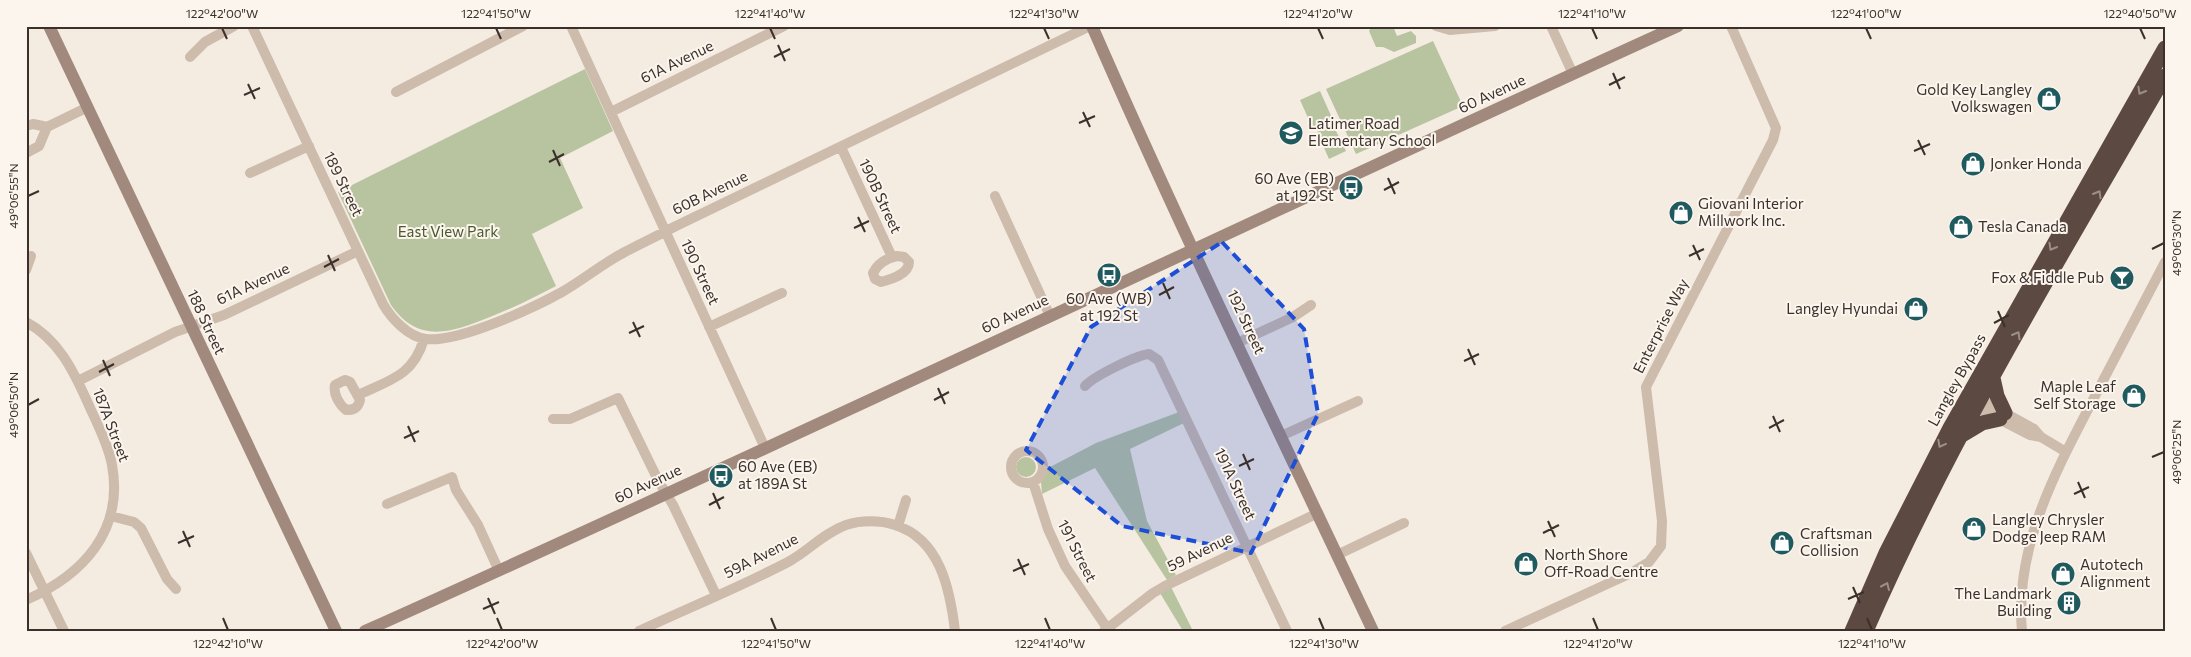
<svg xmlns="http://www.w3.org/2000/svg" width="2191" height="657" font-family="Commissioner,sans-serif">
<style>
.green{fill:#b8c4a0}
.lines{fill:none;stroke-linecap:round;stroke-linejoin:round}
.street{stroke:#cdbbac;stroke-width:10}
.secondary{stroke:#a18a7d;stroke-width:12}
.highway{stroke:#5c4a42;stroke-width:15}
.oneway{stroke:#9c8e87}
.marked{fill:#1d4ed8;fill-opacity:0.2;stroke:#1d4ed8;stroke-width:4;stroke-dasharray:10 6;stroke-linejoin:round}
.ticks{fill:none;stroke:#3b302b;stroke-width:2}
.labels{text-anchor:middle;stroke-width:4;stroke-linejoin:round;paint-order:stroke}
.street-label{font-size:15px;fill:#3b302b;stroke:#fbf5ee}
.poi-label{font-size:15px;fill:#3b302b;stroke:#fbf5ee;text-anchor:start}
.park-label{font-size:15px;fill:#4a5a2e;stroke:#fbf5ee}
.neatline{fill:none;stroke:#3b302b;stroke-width:2}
.ticks-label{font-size:12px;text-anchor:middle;fill:#3b302b}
</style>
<rect width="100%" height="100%" fill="#f4ebe1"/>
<path class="green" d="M1372 26H1393L1397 36 1411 31 1416 36V43L1394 52 1383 47H1376L1369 31Z
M1433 41 1463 106 1356 154 1326 89Z
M585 69 613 131 560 158 583 208 532 234 556 286C535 297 513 308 490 317 452 332 419 345 391 305L338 192Z
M1320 91 1333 120 1313 129 1300 100Z
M1333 125 1346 151 1329 159 1317 132Z
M1179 412 1184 423 1130 449 1147 521 1176 575 1167 580 1095 468 1042 494 1041 482 1045 466H1052L1096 443Z
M1016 467a10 10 0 1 1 20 0a10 10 0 1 1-20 0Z
M1171 587 1193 631H1183L1160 593Z"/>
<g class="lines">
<path class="street" d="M252 26 383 304C391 318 408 337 426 339 458 343 533 308 562 292 583 280 602 264 623 253 640 244 657 236 674 227L1090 26
M571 26 765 448
M1436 26 1450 30 1495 26
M1551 26 1573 74
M190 57 205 42 234 26
M396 92 523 26
M611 112 784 26
M26 126 33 124 47 127 88 107
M841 147 892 257
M26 153 39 146 47 127
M250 173 309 146
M995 196 1050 316
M897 256 904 257 909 262C909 274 892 279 881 282L875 279 873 273C878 263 887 258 897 256Z
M26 270 31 256
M26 322C58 339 73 370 87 401 96 422 108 443 112 465 124 531 83 575 26 600
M709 327 782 293
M1237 343 1293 317 1311 305
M345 380 350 382 360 400C358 408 354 410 346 410 339 404 333 394 335 385Z
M78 381 175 332 224 315 358 251
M1085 386C1094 376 1137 355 1149 354L1158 360 1287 631
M358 395C390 380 413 376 424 339
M1976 397 2034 429 2041 437
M1972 405 2030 435 2041 437 2066 452
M553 419H570L618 398 658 480 673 505 716 595
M1281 436 1358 401
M1011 467a16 16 0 1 1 32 0a16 16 0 1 1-32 0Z
M1033 482 1048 529 1065 566 1107 628
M387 504 452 477 456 490 478 525 499 571
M111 516 134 522 141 528 167 579 176 589
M898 526 906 500
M26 553 64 631
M1337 555 1404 523
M639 631C688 608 740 587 788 562 808 551 824 533 846 525 861 520 880 520 895 525 940 539 950 589 955 631
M1104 631 1153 593 1165 586 1318 513
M1505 631 1631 573 1649 562 1661 546 1662 521 1646 387 1773 140 1776 128 1731 26
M2022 631C2014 545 2058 467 2096 394 2119 350 2142 306 2165 262"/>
<path class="secondary" d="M49 26 336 631
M1092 26C1181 230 1278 430 1373 631
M365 631C805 434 1240 225 1678 26"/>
<path class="highway" d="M1993 378 1997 396 2005 413
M1962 435 1982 423 2000 419
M1852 631 1886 553 1950 428 2165 48
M1866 631C1950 438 2060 258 2165 76"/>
</g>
<defs><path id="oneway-chevron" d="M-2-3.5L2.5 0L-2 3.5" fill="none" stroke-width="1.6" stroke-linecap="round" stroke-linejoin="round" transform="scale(1.25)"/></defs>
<g class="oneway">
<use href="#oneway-chevron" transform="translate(2141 91) rotate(120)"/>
<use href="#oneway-chevron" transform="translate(2098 194) rotate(-60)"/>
<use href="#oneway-chevron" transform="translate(2052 247) rotate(120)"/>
<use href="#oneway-chevron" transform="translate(2017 335) rotate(-60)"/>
<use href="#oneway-chevron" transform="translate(1941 444) rotate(118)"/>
<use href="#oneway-chevron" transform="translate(1886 586) rotate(-66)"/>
</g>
<path class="marked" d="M1222 242 1304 329 1318 414 1251 553 1122 526 1026 450 1091 327Z"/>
<path class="ticks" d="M222 28 227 39M496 28 501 39M770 28 775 39M1044 28 1049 39M1318 28 1323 39M1592 28 1597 39M1866 28 1871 39M2140 28 2145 39M778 45 785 61M774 57 790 49M1613 73 1620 89M248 84 255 99M1609 85 1625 77M244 95 260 88M1083 112 1090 127M1079 123 1095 116M1918 140 1925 155M553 150 560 166M1914 151 1930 144M549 162 564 154M1388 178 1395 194M1384 190 1399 182M28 196 39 191M858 217 865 232M854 228 869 221M1693 245 1700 260M2152 249 2164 243M328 255 335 271M1689 256 1704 249M324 267 339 259M1163 283 1170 299M1159 295 1174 287M1998 311 2005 327M633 322 640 337M1994 323 2009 315M629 333 644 326M1468 349 1475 365M103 360 110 376M1464 361 1479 354M99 372 114 364M938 388 945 404M934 400 949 392M28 405 39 399M1773 416 1780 432M408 426 415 442M1769 428 1784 420M404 438 419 431M1243 454 1250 470M2152 457 2164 452M1239 466 1254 459M2078 482 2085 498M713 493 720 509M2074 494 2089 487M709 505 724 497M1548 521 1555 537M183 531 190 547M1543 533 1559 525M178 543 194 536M1018 559 1025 575M1013 571 1029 564M1853 587 1860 603M488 598 495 614M1848 599 1864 592M483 609 499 602M223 618 228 630M497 618 502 630M771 618 776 630M1045 618 1050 630M1319 618 1324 630M1593 618 1598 630M1867 618 1872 630"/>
<defs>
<symbol id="shop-disc" viewBox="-11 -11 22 22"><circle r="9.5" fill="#1f5a5e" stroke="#fbf5ee"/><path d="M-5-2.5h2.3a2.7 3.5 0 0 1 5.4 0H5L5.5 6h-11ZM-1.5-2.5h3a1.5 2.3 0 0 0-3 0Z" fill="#fff"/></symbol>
<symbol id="school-disc" viewBox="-11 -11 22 22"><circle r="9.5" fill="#1f5a5e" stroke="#fbf5ee"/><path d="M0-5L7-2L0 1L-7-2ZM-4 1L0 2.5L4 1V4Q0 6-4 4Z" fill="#fff"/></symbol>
<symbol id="bus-disc" viewBox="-11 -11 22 22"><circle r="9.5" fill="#1f5a5e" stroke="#fbf5ee"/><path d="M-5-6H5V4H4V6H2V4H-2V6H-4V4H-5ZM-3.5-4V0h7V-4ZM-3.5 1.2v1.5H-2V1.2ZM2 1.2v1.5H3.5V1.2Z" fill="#fff"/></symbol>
<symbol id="bar-disc" viewBox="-11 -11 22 22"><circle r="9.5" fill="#1f5a5e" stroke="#fbf5ee"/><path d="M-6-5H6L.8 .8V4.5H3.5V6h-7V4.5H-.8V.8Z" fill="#fff"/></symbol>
<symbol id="building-disc" viewBox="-11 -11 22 22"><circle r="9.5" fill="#1f5a5e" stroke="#fbf5ee"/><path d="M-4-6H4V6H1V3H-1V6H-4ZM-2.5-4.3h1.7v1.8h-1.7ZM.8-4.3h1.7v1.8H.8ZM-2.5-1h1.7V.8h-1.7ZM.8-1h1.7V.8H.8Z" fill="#fff"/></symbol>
</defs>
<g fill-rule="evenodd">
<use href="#shop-disc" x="2035" y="85" width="28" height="28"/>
<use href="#school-disc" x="1277" y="119" width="28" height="28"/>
<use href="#shop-disc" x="1959" y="150" width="28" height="28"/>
<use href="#bus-disc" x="1337" y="174" width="28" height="28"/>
<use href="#shop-disc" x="1667" y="199" width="28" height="28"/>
<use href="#shop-disc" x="1947" y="213" width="28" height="28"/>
<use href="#bus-disc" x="1095" y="261" width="28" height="28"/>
<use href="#bar-disc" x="2108" y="264" width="28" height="28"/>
<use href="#shop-disc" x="1902" y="295" width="28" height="28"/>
<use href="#shop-disc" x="2120" y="382" width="28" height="28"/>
<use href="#bus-disc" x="707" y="462" width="28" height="28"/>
<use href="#shop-disc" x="1960" y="515" width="28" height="28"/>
<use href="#shop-disc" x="1768" y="529" width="28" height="28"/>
<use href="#shop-disc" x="1512" y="550" width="28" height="28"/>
<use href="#shop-disc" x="2049" y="560" width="28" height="28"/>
<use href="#building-disc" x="2055" y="589" width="28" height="28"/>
</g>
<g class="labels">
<g class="street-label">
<text transform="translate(677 62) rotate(-26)" y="5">61A Avenue</text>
<text transform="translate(1492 94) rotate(-25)" y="5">60 Avenue</text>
<text transform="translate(343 184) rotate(64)" y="5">189 Street</text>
<text transform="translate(710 193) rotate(-26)" y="5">60B Avenue</text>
<text transform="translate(880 196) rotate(65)" y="5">190B Street</text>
<text transform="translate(700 272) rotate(65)" y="5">190 Street</text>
<text transform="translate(253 284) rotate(-25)" y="5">61A Avenue</text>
<text transform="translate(1015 314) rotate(-25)" y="5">60 Avenue</text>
<text transform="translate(206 322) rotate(65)" y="5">188 Street</text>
<text transform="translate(1246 322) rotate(65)" y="5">192 Street</text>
<text transform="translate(1661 326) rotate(-63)" y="5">Enterprise Way</text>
<text transform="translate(1957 380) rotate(-61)" y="5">Langley Bypass</text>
<text transform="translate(111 425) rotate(69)" y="5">187A Street</text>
<text transform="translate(648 484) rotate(-25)" y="5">60 Avenue</text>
<text transform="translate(1235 484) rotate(65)" y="5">191A Street</text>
<text transform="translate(1077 551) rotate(63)" y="5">191 Street</text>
<text transform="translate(1200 552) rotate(-26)" y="5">59 Avenue</text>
<text transform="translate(761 556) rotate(-27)" y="5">59A Avenue</text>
</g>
<g class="poi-label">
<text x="2032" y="95" text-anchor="end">Gold Key Langley<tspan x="2032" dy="17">Volkswagen</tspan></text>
<text x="1308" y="129">Latimer Road<tspan x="1308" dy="17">Elementary School</tspan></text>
<text x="1990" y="169">Jonker Honda</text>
<text x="1334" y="184" text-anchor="end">60 Ave (EB)<tspan x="1334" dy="17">at 192 St</tspan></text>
<text x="1698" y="209">Giovani Interior<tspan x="1698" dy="17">Millwork Inc.</tspan></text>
<text x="1978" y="232">Tesla Canada</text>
<text x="2104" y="283" text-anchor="end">Fox &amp; Fiddle Pub</text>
<text x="1109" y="304" text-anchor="middle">60 Ave (WB)<tspan x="1109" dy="17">at 192 St</tspan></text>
<text x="1898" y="314" text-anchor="end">Langley Hyundai</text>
<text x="2116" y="392" text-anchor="end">Maple Leaf<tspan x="2116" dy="17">Self Storage</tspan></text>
<text x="738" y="472">60 Ave (EB)<tspan x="738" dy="17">at 189A St</tspan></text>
<text x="1992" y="525">Langley Chrysler<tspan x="1992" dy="17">Dodge Jeep RAM</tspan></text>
<text x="1800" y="539">Craftsman<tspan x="1800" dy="17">Collision</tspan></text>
<text x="1544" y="560">North Shore<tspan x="1544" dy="17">Off-Road Centre</tspan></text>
<text x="2080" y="570">Autotech<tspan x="2080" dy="17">Alignment</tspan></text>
<text x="2052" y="599" text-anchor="end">The Landmark<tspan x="2052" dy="17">Building</tspan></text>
</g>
<g class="park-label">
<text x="448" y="237">East View Park</text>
</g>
</g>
<rect width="2191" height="657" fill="none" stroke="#fbf5ee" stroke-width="55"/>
<rect x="28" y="28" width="2136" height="602" class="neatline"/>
<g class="ticks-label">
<text x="222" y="18">122°42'00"W</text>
<text x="496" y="18">122°41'50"W</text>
<text x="770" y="18">122°41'40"W</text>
<text x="1044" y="18">122°41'30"W</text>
<text x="1318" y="18">122°41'20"W</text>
<text x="1592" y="18">122°41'10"W</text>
<text x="1866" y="18">122°41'00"W</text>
<text x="2140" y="18">122°40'50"W</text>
<text transform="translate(14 196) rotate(-90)" y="4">49°06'55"N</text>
<text transform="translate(2177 243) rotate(-90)" y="4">49°06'30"N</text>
<text transform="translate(14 405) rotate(-90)" y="4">49°06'50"N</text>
<text transform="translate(2177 452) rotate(-90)" y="4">49°06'25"N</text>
<text x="228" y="648">122°42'10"W</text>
<text x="502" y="648">122°42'00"W</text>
<text x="776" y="648">122°41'50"W</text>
<text x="1050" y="648">122°41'40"W</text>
<text x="1324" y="648">122°41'30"W</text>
<text x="1598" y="648">122°41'20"W</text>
<text x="1872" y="648">122°41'10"W</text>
</g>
</svg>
